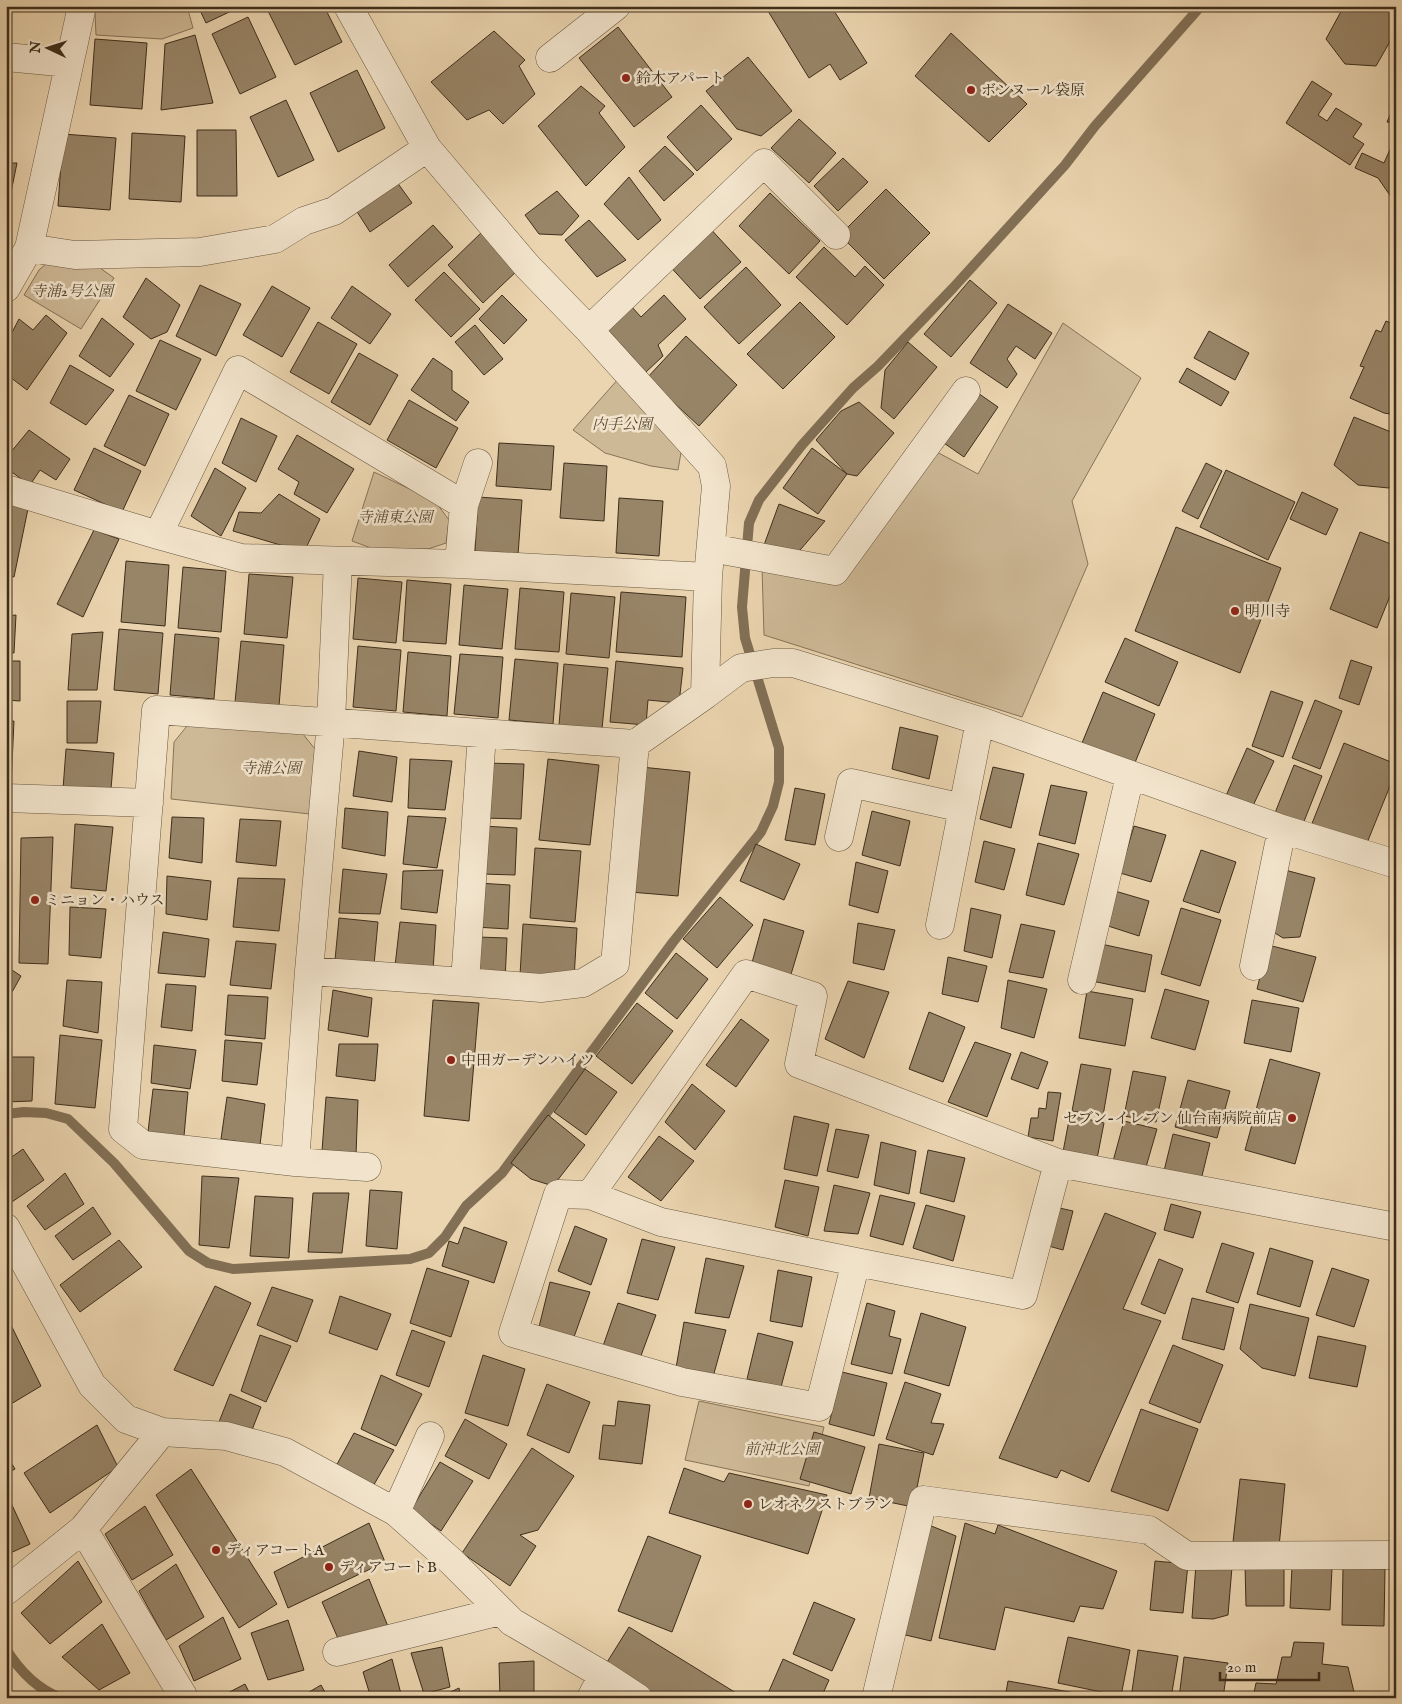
<svg xmlns="http://www.w3.org/2000/svg" width="1402" height="1704" font-family="'IM FELL English','Noto Serif JP',serif">
<style>
.green{fill:#ceb997;stroke:#867459}
.lines{fill:none;stroke-linecap:round;stroke-linejoin:round}
.stream{stroke:#827056;stroke-width:10}
.building{fill:#988568;stroke:#3e2e1b}
.street-casing{stroke:#695840;stroke-width:29}
.street{stroke:#f2e4cc;stroke-width:28}
.poi-dot{fill:#8f2418;stroke:#f2e4cc;stroke-width:2}
.labels{text-anchor:middle;stroke-width:5;stroke-linejoin:round;paint-order:stroke}
.poi-label{font-size:15px;fill:#3e2e1b;stroke:#f2e4cc;text-anchor:start}
.park-label{font-size:15px;font-style:italic;fill:#5b4a34;stroke:#f2e4cc}
</style>
<rect width="100%" height="100%" fill="#ebd5b0"/>
<filter id="stains"><feTurbulence type="fractalNoise" baseFrequency=".004" numOctaves="4"/><feColorMatrix values="0 0 0 0 .2 0 0 0 0 .09 0 0 0 0 .02 0 0 0 .5 -.17"/></filter>
<radialGradient id="worn" r=".72"><stop offset=".6" stop-color="#630" stop-opacity="0"/><stop offset="1" stop-color="#630" stop-opacity=".3"/></radialGradient>
<path class="green" d="M103 6H187L193 28 162 39 96 35 95 13Z
M48 262 96 265 114 278 81 329 24 295 39 270Z
M1063 323 1141 378 1072 501 1088 564 1022 717 764 635 762 568 844 579 935 451 978 474Z
M620 377 683 441 678 470 651 466 605 453 573 430Z
M374 472 435 501 449 520 446 543 428 549H374L352 541Z
M187 726 298 728 315 749 310 814 171 799 174 742Z
M699 1401 824 1427 809 1486 685 1460Z"/>
<g class="lines">
<path class="stream" d="M6 1114 24 1112 46 1113 68 1119 114 1163 189 1251 208 1263 233 1269 410 1259 429 1253 445 1237 466 1206 502 1173 673 942 761 832 773 806 779 782V748L745 638 742 607 749 523 759 500 802 445 853 388 878 366 953 288 1065 165 1095 126 1201 6
M6 1649C19 1670 37 1689 61 1698"/>
</g>
<path class="building" d="M198 6H242L206 23Z
M324 6 342 42 295 65 266 7Z
M775 6H831L867 63 840 80 830 64 809 78 768 11Z
M1344 6H1396V31L1376 66 1345 64 1326 39Z
M248 17 276 77 240 94 212 34Z
M618 27 672 97 634 127 579 58Z
M494 31 525 60 519 66 535 94 503 124 489 110 467 120 431 82Z
M951 33 1027 104 989 142 915 76Z
M195 35 213 103 161 110 165 44Z
M95 39 147 43 142 109 90 105Z
M748 57 792 111 761 136 737 129 706 91Z
M357 70 385 128 338 152 310 93Z
M6 77 12 78 6 119Z
M1312 81 1332 94 1318 115 1327 121 1336 108 1362 124 1353 137 1364 144 1350 165 1286 123Z
M581 86 605 106 599 113 625 147 586 186 538 126Z
M286 100 314 160 278 177 250 117Z
M1396 101V123L1387 122Z
M701 105 732 139 697 171 667 137Z
M799 119 836 153 809 183 771 148Z
M197 130H236L237 196H197Z
M132 133 185 136 181 202 129 199Z
M63 134 116 138 110 210 58 206Z
M1396 136V204L1378 178 1355 168 1362 153 1384 163Z
M665 146 694 174 664 201 639 171Z
M843 158 868 182 838 211 814 186Z
M6 163H17L8 207H6Z
M629 177 661 220 638 240 604 204Z
M394 178 412 203 370 232 354 207Z
M886 189 930 233 884 279 840 235Z
M557 191 579 216 562 235 539 234 525 215Z
M770 193 820 241 789 274 739 226Z
M589 220 626 260 597 277 565 240Z
M433 225 453 247 408 287 389 265Z
M707 225 741 262 700 299 666 262Z
M483 231 519 269 483 303 448 265Z
M824 247 855 277 865 266 884 285 847 325 796 277Z
M746 267 781 305 739 344 704 307Z
M444 272 480 309 451 337 415 300Z
M146 278 180 305 167 332 151 339 123 317Z
M970 280 997 303 951 357 924 334Z
M200 285 241 304 216 356 176 336Z
M272 286 310 308 282 357 243 335Z
M352 286 391 314 370 344 331 318Z
M502 295 527 320 504 344 479 319Z
M664 295 686 319 658 345 663 356 646 372 607 329 631 306 641 317Z
M800 302 835 337 783 389 747 354Z
M1008 304 1052 333 1035 359 1016 346 1007 359 1017 374 1007 388 970 363Z
M46 315 67 333 27 390 6 374V344L19 319 33 330Z
M102 318 134 344 110 377 79 356Z
M1386 321 1396 325V415L1384 413 1350 398 1364 367 1360 366 1376 330 1381 332Z
M318 322 357 344 329 394 290 372Z
M475 325 503 359 484 375 455 342Z
M1209 331 1249 353 1235 380 1194 358Z
M686 336 737 385 699 426 647 378Z
M160 340 201 359 176 410 136 391Z
M908 342 937 367 894 419 881 408 885 370Z
M359 353 398 375 370 425 331 402Z
M433 358 452 371V390L469 402 456 421 411 390Z
M70 365 114 390 86 425 50 403Z
M1187 368 1229 392 1221 406 1179 382Z
M975 391 998 407 964 457 941 441Z
M129 395 169 414 145 466 104 446Z
M409 400 458 428 436 468 387 440Z
M859 402 894 433 857 476 847 474 816 440 841 411Z
M1354 417 1396 434V479L1389 488 1358 485 1334 465Z
M241 418 277 436 256 482 222 463Z
M29 430 70 459 56 480 40 470 30 485 6 468V458Z
M297 435 354 469 327 513 294 494 299 482 278 469Z
M499 443 554 446 551 490 496 486Z
M94 448 141 471 122 512 74 490Z
M812 448 847 474 818 514 783 488Z
M564 463 607 466 604 521 560 518Z
M1206 463 1222 471 1198 519 1182 511Z
M215 468 246 488 221 536 191 516Z
M1226 470 1295 502 1268 560 1200 527Z
M1302 492 1338 509 1326 535 1290 519Z
M279 494 320 519 304 552 233 531 239 512 261 513Z
M478 497 522 500 518 555 475 552Z
M619 498 663 501 659 556 616 553Z
M6 501 29 504 14 577 6 575Z
M779 504 825 521 795 556 764 545Z
M1176 527 1281 568 1240 673 1135 631Z
M94 530 119 539 83 617 57 604Z
M1360 532 1396 546V593L1392 591 1377 628 1330 609Z
M126 561 169 565 165 626 121 622Z
M183 567 226 571 221 632 178 628Z
M249 574 293 577 287 638 244 634Z
M358 578 402 582 396 643 353 639Z
M407 580 451 584 446 644 403 641Z
M464 585 508 589 502 649 459 645Z
M520 588 564 592 559 652 515 649Z
M621 592 686 597 682 657 616 652Z
M571 593 615 597 609 658 566 654Z
M16 615 14 653H6V616Z
M119 629 163 633 158 694 114 690Z
M103 632 97 690H68L72 634Z
M175 634 219 638 214 699 170 695Z
M1125 638 1178 662 1159 706 1105 682Z
M241 641 284 645 279 706 235 702Z
M358 646 401 650 396 711 353 707Z
M408 652 451 656 447 716 403 712Z
M460 654 503 657 498 718 454 714Z
M515 659 558 663 553 724 509 720Z
M1351 660 1372 667 1359 705 1339 698Z
M6 661H20V701L6 700Z
M616 661 683 668 679 703 648 700 646 725 610 722Z
M564 664 608 668 602 729 559 725Z
M1271 691 1303 702 1283 757 1252 746Z
M1103 692 1155 714 1134 765 1082 743Z
M1315 700 1342 711 1320 769 1292 758Z
M67 701H101L97 743H67Z
M6 721H14L11 786 6 785Z
M900 727 938 736 929 779 892 769Z
M1344 743 1396 764V771L1365 848 1311 826Z
M1247 748 1274 761 1251 810 1225 798Z
M66 749 114 753 111 789H63Z
M359 751 397 757 392 802 353 796Z
M410 759 452 761 445 810 408 808Z
M548 759 599 765 590 845 539 840Z
M485 763 524 764 521 819 483 818Z
M1294 765 1322 776 1301 829 1273 818Z
M641 767 690 772 678 896 630 892Z
M993 767 1024 774 1011 828 980 819Z
M1051 785 1087 792 1075 844 1039 835Z
M795 788 825 794 815 845 785 840Z
M345 808 388 812 385 856 342 848Z
M872 811 910 821 900 866 862 855Z
M408 816 446 818 437 868 403 864Z
M172 817 204 818 202 863 169 858Z
M240 819 281 821 276 866 236 862Z
M75 824 113 827 106 891 71 888Z
M483 826 517 828 515 875 482 874Z
M1134 826 1166 835 1151 882 1120 873Z
M53 837 48 964 19 963 21 838Z
M984 841 1015 849 1004 890 975 882Z
M1038 843 1079 854 1064 905 1026 895Z
M756 844 800 864 784 900 740 881Z
M535 848 581 851 575 922 530 918Z
M1201 850 1236 862 1219 913 1183 901Z
M856 862 888 871 878 913 849 905Z
M343 869 387 874 380 914 339 913Z
M443 870 437 913 401 909 403 871Z
M1285 870 1315 878 1300 937 1283 938 1270 930Z
M167 876 211 881 207 920 166 914Z
M238 878 285 879 279 931 233 927Z
M478 883 510 885 508 929 475 927Z
M1115 891 1149 901 1139 936 1105 925Z
M720 897 753 925 717 968 683 939Z
M70 907 106 909 101 958 69 955Z
M971 908 1001 915 992 958 964 951Z
M1181 908 1221 920 1200 986 1161 974Z
M339 918 378 922 374 965 335 960Z
M764 919 804 931 789 981 750 970Z
M400 922 436 925 433 970 395 966Z
M858 923 895 930 884 970 853 963Z
M523 924 577 928 574 979 520 975Z
M1021 924 1055 931 1043 978 1009 972Z
M163 932 209 939 205 977 158 973Z
M478 937 507 938 505 981 476 980Z
M236 941 276 944 271 989 230 985Z
M1101 944 1152 955 1145 992 1092 981Z
M1268 945 1316 957 1303 1002 1257 989Z
M676 953 708 979 677 1019 645 993Z
M948 957 987 966 978 1002 942 994Z
M6 966 21 976 6 1003Z
M67 980 102 982 98 1033 63 1026Z
M1008 980 1047 989 1034 1038 1001 1028Z
M848 981 889 992 864 1058 825 1039Z
M166 984 196 986 192 1031 161 1027Z
M1165 989 1209 1001 1195 1050 1151 1038Z
M333 990 372 998 368 1037 328 1030Z
M1087 991 1133 999 1125 1046 1079 1038Z
M228 995 268 997 265 1039 225 1035Z
M433 1000 479 1003 469 1121 424 1116Z
M1252 1000 1299 1008 1291 1052 1244 1043Z
M637 1003 673 1031 632 1084 596 1056Z
M929 1012 965 1027 943 1082 909 1069Z
M741 1019 769 1040 736 1087 706 1065Z
M60 1035 102 1040 95 1108 55 1104Z
M225 1040 262 1043 257 1085 222 1081Z
M975 1042 1011 1054 987 1117 948 1102Z
M339 1044H378L375 1081 336 1076Z
M154 1045 196 1050 190 1089 151 1083Z
M1021 1052 1048 1062 1038 1089 1011 1079Z
M6 1057H34L32 1101 6 1102Z
M1270 1059 1320 1073 1295 1164 1245 1150Z
M1081 1064 1111 1069 1103 1116 1072 1111Z
M585 1069 617 1092 586 1135 554 1112Z
M1133 1071 1166 1077 1156 1122 1124 1116Z
M1188 1080 1230 1091 1217 1138 1175 1127Z
M692 1084 725 1111 695 1150 665 1122Z
M153 1089 188 1092 184 1136 148 1132Z
M1048 1092 1061 1093 1053 1141 1028 1137 1031 1118H1038L1039 1108 1046 1109Z
M227 1097 265 1104 260 1145 221 1139Z
M326 1097 358 1100 356 1155 322 1151Z
M548 1115 585 1145 553 1186 531 1179 511 1163Z
M1070 1115 1104 1123 1096 1164 1062 1157Z
M794 1116 829 1124 817 1176 784 1169Z
M1124 1121 1157 1129 1144 1174 1112 1165Z
M836 1129 869 1135 858 1178 827 1171Z
M1173 1134 1210 1143 1200 1184 1163 1175Z
M659 1136 694 1161 661 1201 628 1177Z
M881 1142 916 1151 909 1194 874 1185Z
M23 1149 44 1180 6 1206V1161Z
M928 1150 965 1158 954 1202 920 1193Z
M65 1173 84 1204 45 1230 27 1206Z
M202 1176 239 1178 229 1248 199 1245Z
M785 1180 819 1187 808 1236 775 1227Z
M834 1185 870 1193 858 1234 824 1231Z
M370 1190 402 1192 397 1249 366 1246Z
M313 1193H349L342 1253 308 1252Z
M880 1195 915 1203 903 1245 870 1236Z
M255 1196 293 1198 289 1258 250 1256Z
M1171 1204 1201 1212 1193 1238 1164 1230Z
M926 1205 965 1216 953 1261 913 1248Z
M93 1207 111 1234 73 1260 55 1236Z
M1055 1207 1073 1211 1063 1250 1045 1245Z
M1105 1213 1156 1233 1123 1309 1161 1321 1089 1482 1061 1470 1057 1478 999 1458Z
M575 1226 607 1239 591 1285 558 1271Z
M464 1227 507 1242 494 1283 442 1266 449 1241 458 1244Z
M642 1239 675 1247 658 1300 627 1293Z
M119 1240 142 1267 80 1312 60 1285Z
M1222 1243 1254 1253 1238 1303 1206 1292Z
M1270 1248 1313 1261 1300 1307 1257 1294Z
M706 1258 744 1266 729 1318 695 1313Z
M1159 1259 1183 1269 1165 1314 1141 1304Z
M427 1268 469 1281 451 1337 410 1323Z
M1332 1268 1369 1280 1354 1327 1316 1315Z
M778 1270 812 1277 802 1327 770 1321Z
M550 1282 590 1292 574 1337 539 1327Z
M215 1286 251 1303 213 1386 174 1370Z
M272 1287 313 1300 297 1342 257 1325Z
M340 1296 391 1314 377 1350 329 1333Z
M1192 1298 1234 1308 1224 1350 1182 1339Z
M618 1303 656 1315 639 1361 602 1349Z
M867 1303 895 1311 889 1336 901 1339 892 1374 851 1364Z
M1250 1304 1309 1318 1295 1376 1262 1368 1240 1349Z
M921 1313 966 1327 949 1386 904 1373Z
M8 1319 41 1386 6 1407V1320Z
M684 1322 726 1330 713 1377 676 1368Z
M412 1330 445 1342 429 1387 396 1375Z
M758 1333 793 1342 781 1387 747 1379Z
M260 1335 291 1346 266 1402 241 1391Z
M1318 1336 1366 1346 1357 1387 1309 1378Z
M1173 1345 1223 1365 1200 1423 1149 1403Z
M483 1355 525 1369 508 1426 465 1413Z
M842 1372 887 1383 874 1436 829 1424Z
M381 1375 422 1394 396 1446 361 1429Z
M905 1382 941 1394 931 1423 944 1424 933 1455 886 1439Z
M547 1384 590 1402 569 1453 527 1435Z
M230 1394 261 1407 250 1435 219 1422Z
M618 1401 650 1405 642 1464 599 1459 603 1425 615 1426Z
M1141 1409 1198 1429 1168 1511 1111 1491Z
M465 1419 507 1444 489 1479 445 1456Z
M97 1425 118 1467 50 1513 24 1473Z
M814 1432 865 1447 851 1494 800 1479Z
M354 1433 394 1450 372 1488 335 1468Z
M879 1444 924 1453 913 1507 869 1498Z
M532 1448 574 1476 538 1530 520 1535 536 1546 510 1586 462 1553Z
M6 1454 15 1469 6 1474Z
M440 1462 473 1481 441 1531 411 1510Z
M684 1468 724 1482 729 1473 827 1495 808 1554 669 1513Z
M191 1469 277 1604 239 1628 156 1495Z
M1240 1479 1285 1484 1279 1547 1233 1542Z
M6 1492 30 1544 6 1555Z
M145 1506 173 1555 132 1580 105 1534Z
M369 1523 385 1562 288 1608 274 1572Z
M924 1523 956 1536 931 1641 897 1633Z
M965 1523 995 1534 998 1525 1117 1571 1103 1609 1080 1606 1074 1622 1005 1607 995 1650 939 1638Z
M648 1536 701 1556 672 1632 618 1611Z
M78 1561 102 1602 50 1644 21 1613Z
M1155 1561 1188 1564 1183 1613 1150 1610Z
M1284 1563V1606H1246L1245 1564Z
M176 1564 204 1617 166 1640 139 1591Z
M1196 1564 1232 1567 1228 1615 1213 1619 1192 1618Z
M1292 1566 1332 1568 1330 1610 1290 1608Z
M1343 1568 1385 1569 1384 1626 1342 1625Z
M369 1579 389 1629 340 1643 322 1602Z
M814 1602 855 1619 832 1671 793 1654Z
M223 1617 241 1659 194 1681 179 1646Z
M288 1620 304 1670 268 1680 251 1633Z
M102 1624 130 1673 99 1690 62 1657Z
M629 1627 741 1696 740 1698H654L604 1667Z
M1068 1637 1130 1650 1121 1696 1058 1683Z
M1294 1642 1324 1643 1322 1664 1348 1667 1354 1692 1353 1698H1253L1256 1683 1276 1684 1282 1657H1291Z
M442 1647 450 1687 424 1694 411 1653Z
M1138 1650 1178 1656 1171 1698H1131Z
M1184 1657 1228 1663 1223 1698H1179Z
M392 1659 401 1694 390 1698H371L363 1672Z
M783 1659 829 1680 821 1698H766Z
M534 1661V1698H500L499 1663Z
M1008 1681 1081 1694 1080 1698H1005Z
M245 1684 252 1698H218Z
M321 1685 328 1698H299Z
M459 1688 461 1698H438Z"/>
<g class="lines">
<defs>
<path id="street" d="M348 6 427 148
M6 57 69 63
M550 58 616 6
M29 248 75 255 200 252 275 239 304 221 334 211 427 148 527 266 589 330 712 466 716 486 708 577
M6 288 29 248 82 6
M589 330 764 163 836 235
M6 489 158 535 241 558 459 564 708 577 705 695 741 668 773 663H793L980 721 1282 829 1396 864
M464 505 478 463
M158 535 238 370 464 505 459 564
M711 548 835 571 966 391
M338 561 331 722 309 971 295 1162 143 1145 123 1129 156 710 635 744 705 695
M6 798 149 803
M839 837 851 783 963 808
M940 925 980 721
M1254 966 1282 829
M309 971 465 982 482 734
M1082 980 1130 776
M465 982 541 988 583 983 615 964 635 744
M295 1162 367 1167
M590 1195 661 1222 856 1262 1023 1295 1058 1163
M6 1228 92 1385 126 1419 162 1432 226 1436 285 1452 396 1512 452 1562 512 1622 603 1675 638 1698
M856 1262 819 1407 682 1382 513 1333 558 1194 590 1195 746 974 813 996 799 1064 1058 1163 1396 1227
M396 1512 430 1436
M83 1529 183 1696
M6 1591 83 1529 162 1432
M337 1652 501 1611
M591 1698 603 1675
M876 1698 923 1500 1149 1530 1187 1556 1396 1555"/>
</defs>
<use href="#street" class="street-casing"/>
<use href="#street" class="street"/>
</g>
<g class="poi-dot">
<circle cx="626" cy="78" r="5"/>
<circle cx="971" cy="90" r="5"/>
<circle cx="1235" cy="611" r="5"/>
<circle cx="35" cy="900" r="5"/>
<circle cx="451" cy="1060" r="5"/>
<circle cx="1292" cy="1118" r="5"/>
<circle cx="748" cy="1504" r="5"/>
<circle cx="216" cy="1550" r="5"/>
<circle cx="329" cy="1567" r="5"/>
</g>
<g class="labels">
<g class="poi-label">
<text x="636" y="83">鈴木アパート</text>
<text x="981" y="95">ボンヌール袋原</text>
<text x="1245" y="616">明川寺</text>
<text x="45" y="905">ミニョン・ハウス</text>
<text x="461" y="1065">中田ガーデンハイツ</text>
<text x="1282" y="1123" text-anchor="end">セブン-イレブン 仙台南病院前店</text>
<text x="758" y="1509">レオネクストブラン</text>
<text x="226" y="1555">ディアコートA</text>
<text x="339" y="1572">ディアコートB</text>
</g>
<g class="park-label">
<text x="72" y="296">寺浦2号公園</text>
<text x="622" y="429">内手公園</text>
<text x="395" y="522">寺浦東公園</text>
<text x="271" y="773">寺浦公園</text>
<text x="782" y="1454">前沖北公園</text>
</g>
</g>
<rect width="1402" height="1704" fill="none" stroke="#ebd5b0" stroke-width="25"/>
<rect x="8" y="8" width="1387" height="1689" fill="none" stroke="#3e2e1b" stroke-width="2.5"/>
<rect x="12" y="12" width="1377" height="1679" fill="none" stroke="#3e2e1b"/>
<g transform="translate(48 48) rotate(274)" stroke="#f2e4cc" stroke-width="4" paint-order="stroke">
<path d="M0-4L9 19L0 12L-9 19Z" fill="#3e2e1b"/>
<text y="-8" font-size="14" font-weight="bold" text-anchor="middle" fill="#3e2e1b">N</text>
</g>
<path d="M1220 1672v8h99v-8" fill="none" stroke="#3e2e1b" stroke-width="2.5"/>
<text x="1227" y="1672" font-size="15" fill="#3e2e1b" stroke="#f2e4cc" stroke-width="4" paint-order="stroke">20 m</text>
<rect width="100%" height="100%" filter="url(#stains)"/>
<rect width="100%" height="100%" fill="url(#worn)"/>
</svg>
